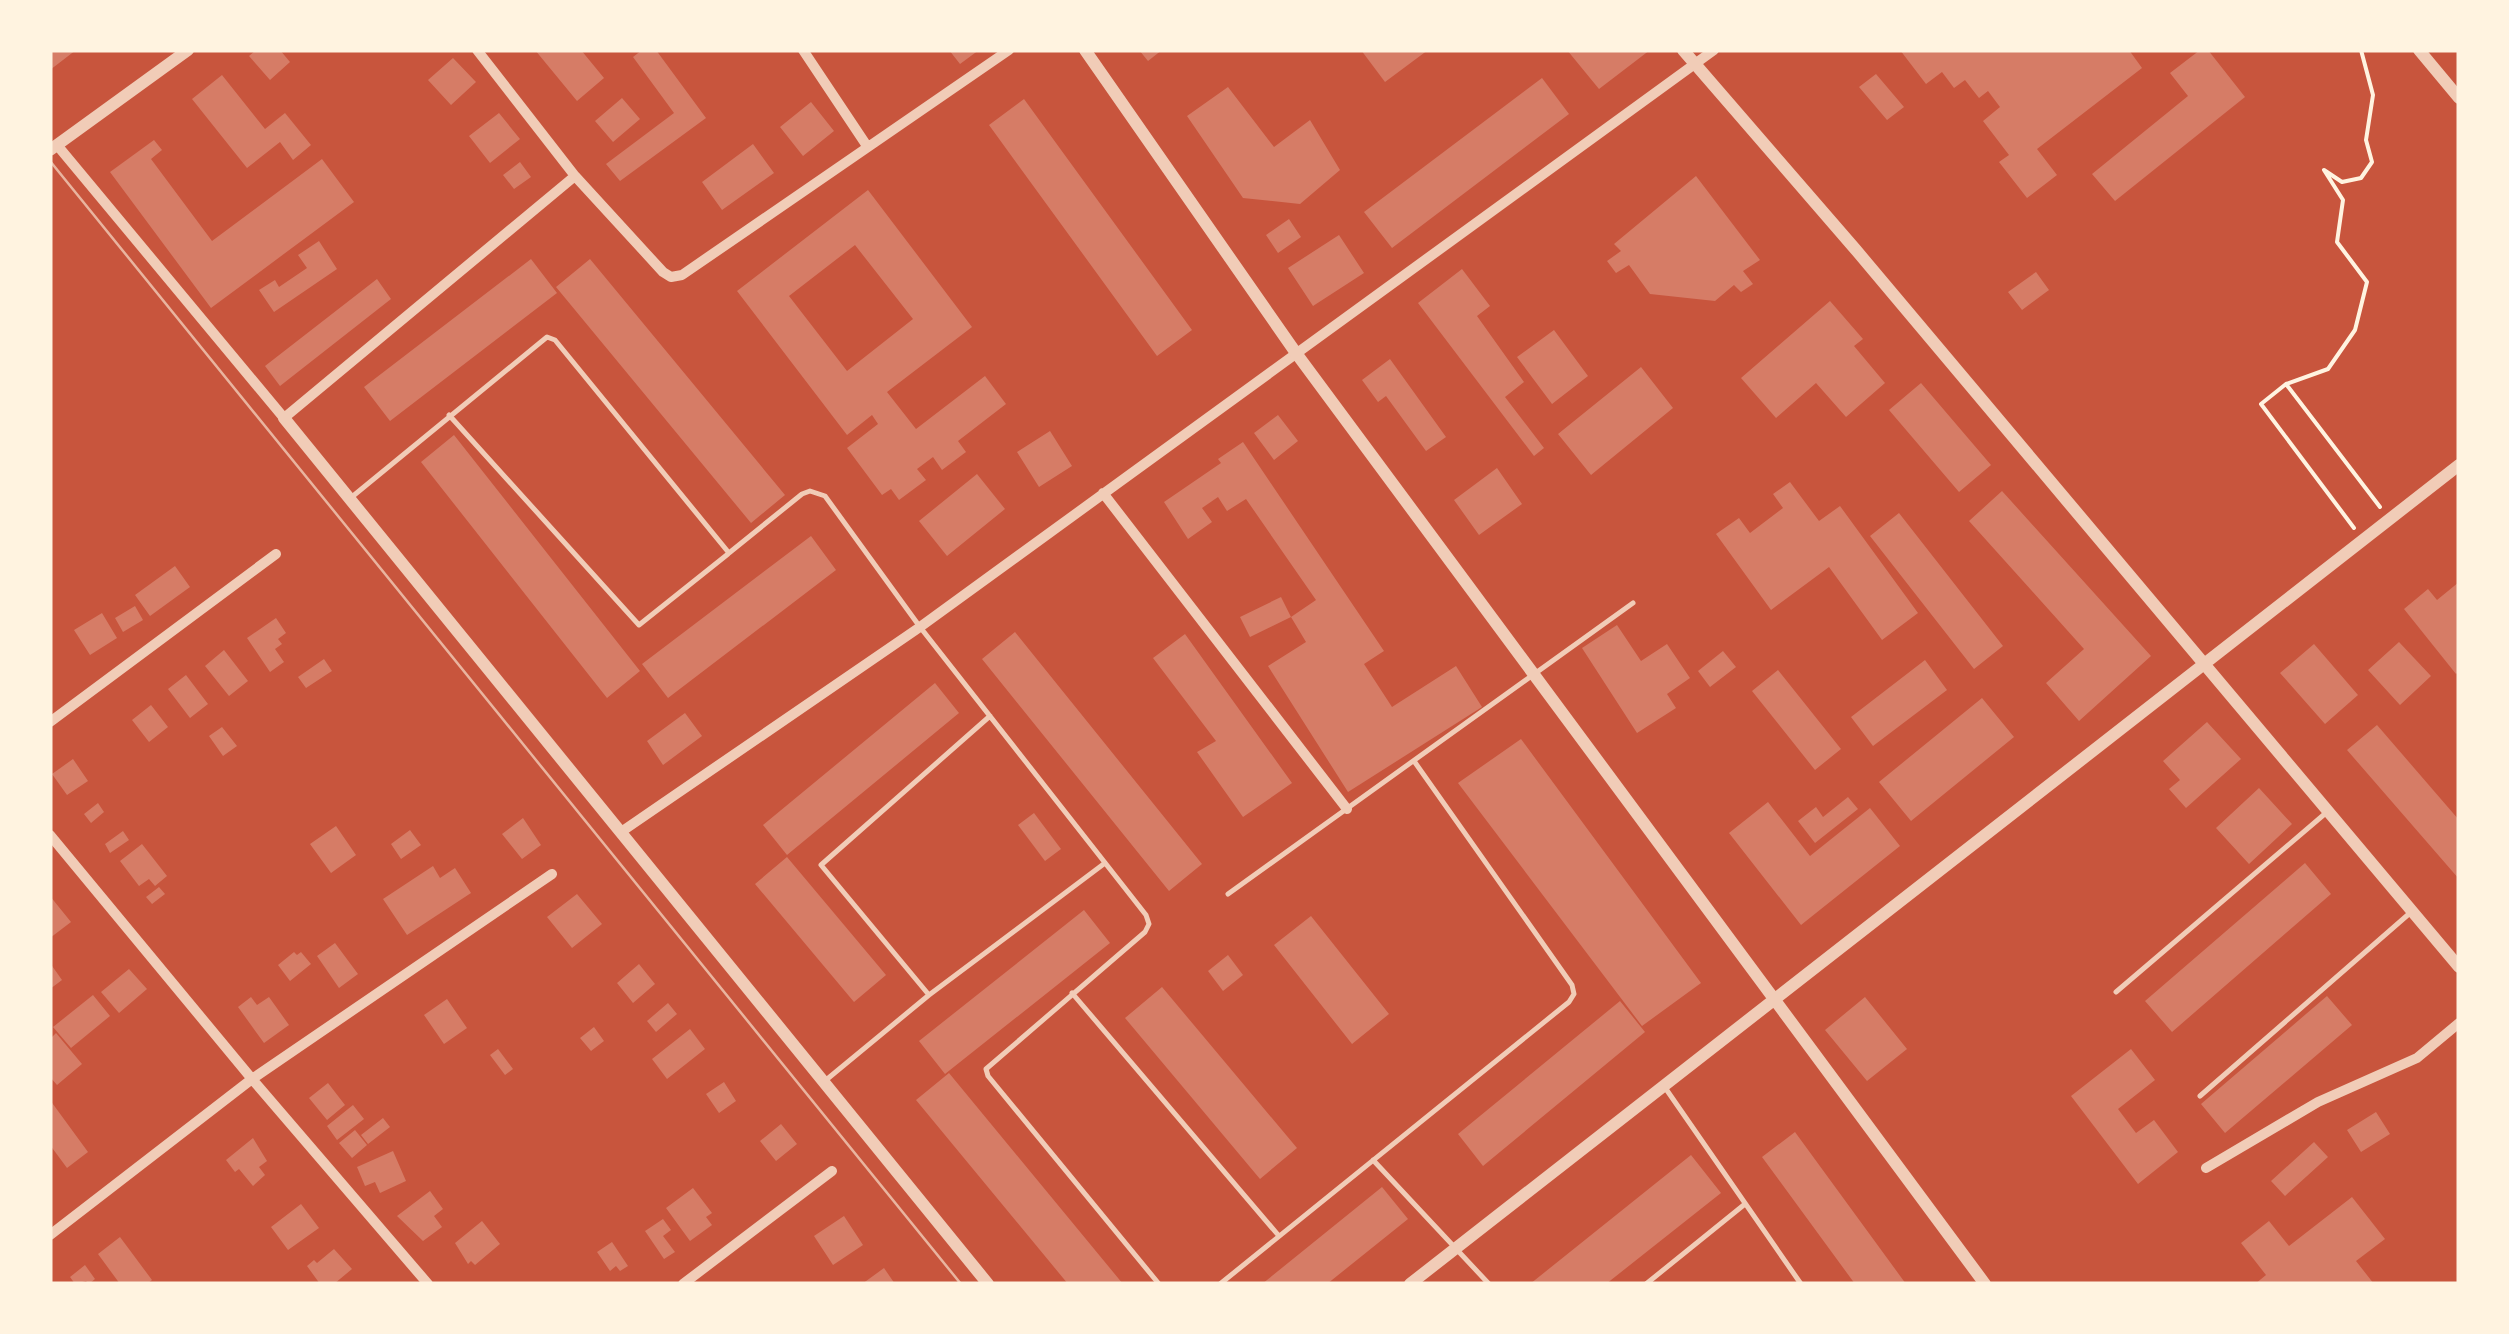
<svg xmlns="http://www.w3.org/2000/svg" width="2509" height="1334" font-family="'DM Sans',sans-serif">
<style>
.building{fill:#d67c66;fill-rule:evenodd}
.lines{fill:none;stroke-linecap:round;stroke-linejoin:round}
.path{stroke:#fff3e0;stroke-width:4}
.service{stroke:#f1ccb7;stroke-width:5}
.minor{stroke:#f1ccb7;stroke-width:10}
.tertiary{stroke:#f1ccb7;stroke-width:12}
.tram{stroke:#e9b49f;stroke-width:2.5}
</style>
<rect width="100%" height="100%" fill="#c8553d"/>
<path class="building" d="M50 50H76L50 70Z
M256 50H280L290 62 270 80 249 56Z
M535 50H581L604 78 577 101Z
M642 50H656L706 118 620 181 606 164 674 113 633 57Z
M949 50H979L960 64Z
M1139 50H1162L1148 61Z
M1361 50H1428L1385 82Z
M1567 50H1650L1599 89Z
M1900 50H2129L2142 68 2037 149 2057 175 2027 198 1999 162 2009 155 1983 121 2000 107 1988 91 1979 98 1965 80 1954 88 1942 72 1926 84Z
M2200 50H2208L2245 97 2115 201 2092 174 2188 96 2170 73Z
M453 58 476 82 451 105 428 80Z
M1876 74 1904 107 1887 120 1859 87Z
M222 75 265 129 285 113 311 145 293 160 280 142 247 168 192 99Z
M1542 78 1569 114 1392 248 1364 212Z
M1228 87 1274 147 1310 120 1340 170 1300 204 1243 198 1187 116Z
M622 98 640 119 613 142 595 121Z
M1024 99 1192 330 1157 356 989 125Z
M811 102 834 131 803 156 780 127Z
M499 113 520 139 490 163 469 136Z
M154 140 162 150 151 159 212 241 322 159 354 202 211 308 110 172Z
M753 144 774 173 722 210 702 182Z
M520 162 531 177 514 189 503 175Z
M1696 176 1760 260 1743 271 1753 284 1741 292 1734 285 1715 301 1650 294 1629 265 1616 273 1607 261 1621 251 1614 244Z
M868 190 972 327 887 392 916 429 985 376 1006 404 958 441 966 452 942 470 933 457 917 469 926 480 899 500 891 489 882 495 847 448 878 424 872 415 847 435 737 291ZM855 245 913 319 847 371 789 296Z
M1289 219 1301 237 1278 253 1266 235Z
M1339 235 1364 273 1313 306 1288 268Z
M319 241 337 269 274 312 259 290 275 280 279 287 307 268 298 255Z
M531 259 557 293 390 421 364 387Z
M590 259 785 495 751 523 556 287Z
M1462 269 1490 306 1477 316 1524 382 1505 397 1544 448 1534 456 1418 303Z
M2036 272 2049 290 2022 310 2008 292Z
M377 279 391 299 280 386 265 366Z
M1830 301 1863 339 1854 346 1885 383 1846 417 1816 383 1776 418 1741 378Z
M1554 330 1588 376 1552 404 1517 357Z
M1390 359 1446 437 1426 451 1386 396 1378 402 1362 380Z
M1641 367 1673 408 1591 475 1558 434Z
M1921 383 1991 465 1959 492 1889 410Z
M1278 415 1298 441 1274 460 1254 433Z
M1050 431 1072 466 1039 487 1017 452Z
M454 435 640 671 607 698 421 462Z
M1243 442 1384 651 1364 664 1392 707 1456 666 1482 707 1348 792 1268 666 1306 642 1291 617 1250 637 1240 617 1281 597 1291 617 1316 600 1246 499 1227 511 1218 497 1202 508 1212 522 1188 539 1164 502 1221 463 1218 459Z
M1497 468 1522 504 1479 535 1454 500Z
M977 474 1005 509 947 556 919 521Z
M1790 482 1819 521 1840 506 1918 613 1882 640 1829 567 1771 610 1716 534 1739 518 1750 533 1783 508 1773 494Z
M2002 491 2151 656 2079 721 2046 683 2084 649 1969 521Z
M1899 513 2003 646 1974 669 1870 536Z
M811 536 836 570 668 698 642 664Z
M175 566 190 587 150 616 135 595Z
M2459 582V671L2456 674 2404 609 2428 589 2437 600Z
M135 606 143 620 123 632 115 618Z
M102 613 117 638 90 655 74 630Z
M276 618 286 633 278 639 282 644 275 649 284 662 270 672 247 638Z
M1617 625 1641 661 1667 644 1690 678 1667 694 1676 708 1637 733 1582 648Z
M1015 632 1202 864 1169 891 982 659Z
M1185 634 1292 783 1243 817 1197 752 1216 741 1153 658Z
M2399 642 2431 676 2400 705 2368 670Z
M2314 644 2358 695 2325 724 2280 673Z
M224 650 248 681 229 696 205 666Z
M1723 651 1736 667 1710 687 1698 671Z
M324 659 332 671 306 688 298 677Z
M1925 660 1947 690 1873 746 1851 717Z
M1778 670 1841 749 1815 770 1752 691Z
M186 675 208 704 190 718 168 689Z
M935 683 959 713 787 855 763 825Z
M1982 698 2014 737 1911 821 1879 782Z
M151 705 168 727 149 742 132 720Z
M685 713 702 736 663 765 647 741Z
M2207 722 2241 759 2186 808 2169 789 2180 780 2163 761Z
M2377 725 2459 820V879L2347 750Z
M222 727 237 746 223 756 209 736Z
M1521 739 1701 983 1642 1026 1458 783Z
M73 759 88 781 67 795 52 774Z
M2259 788 2292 824 2249 864 2216 828Z
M1848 797 1858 809 1815 843 1798 821 1816 807 1823 817Z
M1768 802 1810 856 1870 808 1900 846 1801 925 1729 833Z
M98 803 104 812 91 823 84 814Z
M1034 813 1061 849 1045 861 1018 825Z
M523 818 541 845 522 859 502 834Z
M336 826 356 855 331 873 310 844Z
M410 830 421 845 401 859 391 844Z
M123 831 129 840 110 853 105 844Z
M142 844 167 876 155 886 149 879 139 886 120 861Z
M787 857 886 975 854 1002 755 884Z
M2305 863 2331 894 2172 1032 2145 1001Z
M433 866 440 878 455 868 471 893 407 935 383 899Z
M159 887 165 894 152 904 146 897Z
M577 894 602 924 572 948 547 917Z
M50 896 71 922 50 938Z
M1084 910 1110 943 945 1074 919 1041Z
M1311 916 1389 1014 1352 1044 1274 945Z
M335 943 358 974 339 988 317 956Z
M294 952 297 955 301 952 311 964 290 981 278 965Z
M1228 955 1243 975 1223 991 1208 971Z
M50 963 62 980 50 989Z
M639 964 655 984 633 1003 617 983Z
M129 969 147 989 119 1013 101 992Z
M1162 987 1297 1148 1260 1179 1125 1018Z
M93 995 110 1016 71 1048 53 1027Z
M2327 996 2352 1025 2225 1133 2201 1104Z
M251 997 257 1005 269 997 289 1025 264 1043 238 1007Z
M1865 997 1907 1049 1867 1081 1825 1030Z
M447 999 467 1028 444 1044 424 1015Z
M1620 1001 1645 1032 1483 1166 1458 1134Z
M668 1003 677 1014 656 1032 647 1021Z
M594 1027 604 1041 591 1051 580 1038Z
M690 1029 705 1049 667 1079 652 1059Z
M56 1033 82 1064 57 1085 50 1077V1039Z
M498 1049 513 1069 505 1075 490 1055Z
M2131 1049 2155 1080 2118 1109 2136 1133 2154 1120 2178 1152 2138 1184 2071 1096Z
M949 1073 1123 1284H1068L916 1100Z
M724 1082 736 1101 719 1113 706 1094Z
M328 1083 345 1105 327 1120 309 1098Z
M50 1100 88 1152 67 1168 50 1145Z
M353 1105 364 1119 337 1140 327 1126Z
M2376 1112 2390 1134 2361 1152 2347 1130Z
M383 1118 390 1127 368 1144 361 1135Z
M781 1124 797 1144 776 1161 760 1141Z
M355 1130 367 1145 352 1158 339 1143Z
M1795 1132 1906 1284H1855L1762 1157Z
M253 1138 267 1161 259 1167 265 1175 253 1186 239 1169 235 1172 226 1160Z
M2314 1142 2328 1157 2285 1196 2271 1181Z
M393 1151 406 1181 380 1193 375 1182 365 1186 357 1167Z
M1691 1155 1721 1193 1606 1284H1530Z
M1382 1187 1408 1219 1327 1284H1262Z
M693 1188 712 1213 706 1217 712 1225 690 1241 666 1208Z
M430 1191 443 1209 434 1216 442 1227 423 1241 397 1216Z
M2352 1197 2385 1239 2356 1261 2374 1284H2255L2266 1275 2241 1243 2269 1221 2289 1246Z
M301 1204 319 1228 288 1250 271 1227Z
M844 1216 863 1245 833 1265 814 1236Z
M663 1219 671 1230 663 1236 675 1252 664 1259 645 1231Z
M482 1221 500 1244 475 1265 471 1261 468 1264 455 1243Z
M120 1237 152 1280 147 1284H120L98 1254Z
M612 1242 628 1266 620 1271 616 1266 610 1271 597 1252Z
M334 1249 352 1269 334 1284H320L307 1266 314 1260 317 1263Z
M85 1265 95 1279 89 1284 86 1281 75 1284 70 1277Z
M884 1268 895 1284H862Z"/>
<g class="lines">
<path class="path" d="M2286 384 2380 507
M2354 528 2261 404 2286 384 2328 369 2355 330 2367 282 2337 242 2343 200 2324 170 2342 182 2361 178 2372 162 2366 140 2373 95 2361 50"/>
<path class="service" d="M449 415 639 625 728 554
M353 496 547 337 555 340 729 553 802 494 810 491 825 496 920 627 1146 915 1149 924 1145 932 986 1069 988 1076 1159 1284
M1228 894 1633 603
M2116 992 2327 812
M1072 993 1279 1236
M929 995 821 865 990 716
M826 1080 929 995 1105 863
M1666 1089 1801 1284
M2200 1096 2410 913
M1373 1160 1489 1284
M1220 1284 1569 1002 1574 994 1572 985 1414 761
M1646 1284 1745 1204"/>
<path class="minor" d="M477 50 575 176 663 272 671 277 682 275 1009 50
M803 50 867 146
M57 145 284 418 575 176
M1103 493 1347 809
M50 722 276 554
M621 832 920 627 1714 50
M50 835 252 1079 428 1284
M2206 1168 2318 1102 2417 1058 2459 1023
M50 1235 252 1079 552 874
M683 1284 832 1171"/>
<path class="tertiary" d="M1085 50 1296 353 1985 1284
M1683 50 1856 250 2459 967
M2419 50 2459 98
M50 150 188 50
M284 418 988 1284
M1410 1284 2459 465"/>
<path class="tram" d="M50 161 961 1284"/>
</g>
<rect width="2509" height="1334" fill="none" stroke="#fff3e0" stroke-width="105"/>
</svg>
